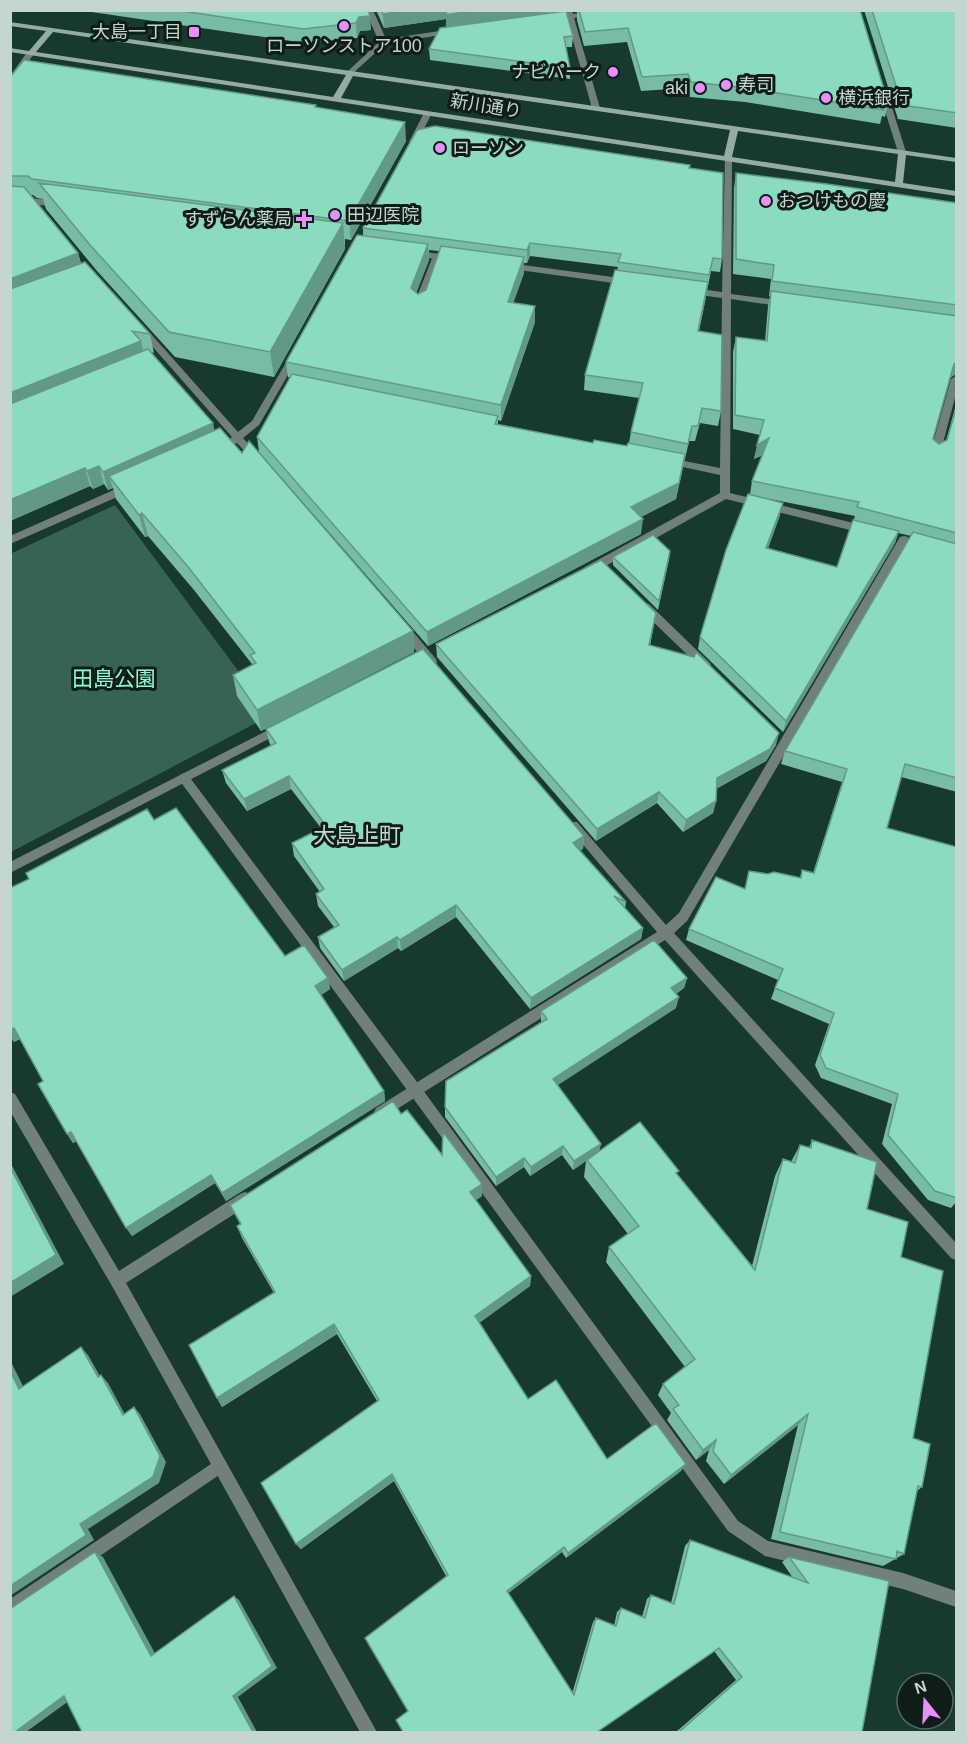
<svg xmlns="http://www.w3.org/2000/svg" width="967" height="1743" font-family="Arial,'Noto Sans JP',sans-serif">
<style>
.green{fill:#376354}
.lines{fill:none;stroke-linecap:round;stroke-linejoin:round}
.service{fill:#71807a;fill-rule:evenodd}
.minor{fill:#71807a;fill-rule:evenodd}
.secondary{fill:#94aca2;fill-rule:evenodd}
.wall{fill:#78bca3;fill-rule:evenodd}
.shaded-wall{fill:#619985}
.building{fill:#8bdbbe;stroke:#619985;stroke-width:1.5}
.poi-dot{fill:#e88eff;stroke:#0f1d18;stroke-width:2}
.labels{text-anchor:middle;stroke-width:6;stroke-linejoin:round;paint-order:stroke}
.far-poi-label{font-size:18px;fill:#c4d6cf;stroke:#0f1d18;text-anchor:start}
.far-street-label{font-size:18px;fill:#c4d6cf;stroke:#0f1d18}
.park-label{font-size:21px;fill:#8afcd5;stroke:#0f1d18}
.neighbourhood-label{font-size:22px;fill:#c4d6cf;stroke:#0f1d18}
</style>
<rect width="100%" height="100%" fill="#18392e"/>
<path class="green" d="M115 505 271 715 11 852 10 554Z"/>
<g class="lines">
<path class="service" d="M880 90 887 92 906 152 905 154 898 152 879 92Z
M437 253 441 256 424 304 419 307 416 306 414 304 433 256Z
M956 376V394L940 454 935 457 930 454 951 379Z
M645 603 649 604 710 663 711 666 710 669H702L641 610 640 607 641 604Z
M184 773 188 775 420 1086 738 1521 768 1541 903 1573 956 1591V1607L903 1589 765 1556 728 1531 410 1094 180 781 178 778 180 775Z
M220 1458 225 1461 228 1466 225 1471 10 1617V1599Z"/>
<path class="minor" d="M365 10H373L386 39 453 29 457 31 453 33 385 44 351 75H348V71L379 42Z
M564 10H572L573 14 596 10H618L574 18 600 108 599 110 592 108 567 19 554 21 550 19 566 15Z
M28 51 35 53 10 84V76Z
M425 111 432 113 416 144H410L409 142Z
M725 157 732 159 731 294 785 301 790 304 785 307 731 299 730 493 866 526 871 530 866 534 726 499 593 573H585L584 570 585 567 720 493V475L669 464 664 461 669 458 720 468 722 298 692 294 688 291 692 288 722 292Z
M10 196 60 201 64 204 60 207 10 202Z
M413 250 452 256 456 259 452 262 410 255V251Z
M508 263 628 279 632 282 628 285 505 268 504 266Z
M140 324 143 325 238 432 252 421 291 354H297L299 356 259 425 243 438 259 456V460H253L237 443 231 445 228 444 226 442 232 437 137 329 135 327Z
M127 484 132 488 131 491 10 544V536Z
M904 536 908 537 909 540 908 543 687 921 674 933 956 1243V1260L951 1258 665 940 386 1116 381 1118 376 1116 374 1112 376 1108 657 932 569 828 567 825 569 822H577L666 925 679 913 900 537Z
M405 626 409 627 436 659 437 662 436 665H428L401 633 400 630 401 627Z
M280 724 286 728 284 731 10 873V862Z
M10 1092 15 1094 119 1271 240 1194 245 1192 250 1194 252 1199 250 1204 126 1283 377 1732H360L112 1286 10 1111Z"/>
<path class="secondary" d="M10 22 956 158V162L906 155 903 183 956 191V196L10 52V48L29 51 46 31 10 26ZM53 32 346 75 333 97 36 52ZM353 76 730 130 724 156 341 98ZM738 131 898 154 895 182 732 157Z"/>
</g>
<path class="wall" d="M78 10H368L371 30 360 31 357 38 305 43Z
M376 10H563L573 36 572 47H566L570 68V79L430 60 429 49 446 27V19L384 28Z
M574 10H860L888 102 885 117 882 116 880 124 745 102 690 97 686 88 641 91 627 42 584 46 577 20V11H575Z
M864 10H957V128L898 119Z
M10 77 316 107 406 141 351 240 345 239V249L274 377 175 357 97 271 46 209 43 199 37 198 33 195H31L78 253 81 263 150 334 154 353 151 352 213 423 214 430 242 453 413 631 414 652 261 731 237 696 233 675 252 665V664L194 590 148 536 145 537 116 499 113 488 108 490 104 484 93 489 90 486 10 521Z
M689 169 722 259 720 272 711 271 699 331 721 411 718 426 700 423 695 441H689L685 459V458L676 499 641 517V534L428 646 259 452 257 437 290 378 288 377 286 362 363 235V228ZM429 250 439 251 426 290 418 294 416 293 429 260ZM530 256 618 267 585 375 584 390 639 398 631 432 629 443 627 446 593 443 498 424V420L501 421 535 322V306L513 303 524 273V263H527Z
M736 173 957 203V375L956 374 950 378 933 439 939 444 946 441 957 401V792L901 777 887 828 957 1198V1201L951 1208 928 1200 882 1144 892 1104 821 1078 815 1065 829 1024 771 999 778 980 686 940 689 929 745 889 749 871 768 874 800 878 802 870 813 873 842 782 781 764 785 751 911 536 898 533 895 543 783 732 698 649 700 637 750 494 752 481 763 455 754 459 760 435 733 429V352L736 337 765 341 768 306 770 296H769L771 279 733 274 734 188ZM770 499 855 516 837 567 768 548 780 515Z
M670 551 669 560 658 610 613 565V557Z
M656 613 650 646 776 745 766 761 716 789V801L713 813 683 832 657 803 596 841 437 657 436 644Z
M266 729 584 836 583 849 580 850 626 902 625 908 643 928 641 939 530 1009 456 917 401 951 398 948 344 981 320 948 318 937 334 927 318 906 316 894 320 892 294 856 292 843 321 828 291 789 247 811 226 783 222 770 271 746 269 742Z
M154 820 285 956 328 978 330 989 321 995 384 1091 385 1101 226 1201 215 1183 132 1236 76 1141 73 1143 67 1134 43 1081 20 1039 14 1042 29 879 26 873Z
M687 978 684 988 676 994V1008L557 1085 599 1151 678 1175 752 1266 775 1176 783 1159 791 1162 800 1145 809 1148 812 1140 867 1209 901 1257 913 1438 922 1487 917 1491 904 1554 883 1566 771 1539 798 1425 724 1484 706 1461 709 1450 696 1460 667 1420 671 1413 658 1395 663 1384 685 1367 606 1262 609 1247 628 1234 584 1177 586 1161 573 1170 562 1155 530 1176 524 1167 496 1186 445 1117V1107L541 1023V1011Z
M401 1114 442 1155 482 1196 476 1200 531 1276 530 1286 479 1323 528 1399 607 1459 681 1471 566 1558 562 1552 508 1593 572 1694 593 1622 596 1618 614 1626 617 1612 621 1608 642 1617 647 1599 651 1595 671 1603 685 1546 690 1540 793 1578 782 1562 789 1557 889 1581 862 1732H676L736 1680 714 1651 597 1732 408 1711 446 1576 394 1481 301 1549 296 1544 377 1401 337 1334 222 1407 217 1398 274 1293 242 1238 237 1226 240 1224 230 1205Z"/>
<path class="shaded-wall" d="M407 10H563L446 29V19L384 28 383 14Z
M370 16 371 30 360 31 357 38 356 23 359 17Z
M405 122 406 141 351 240 349 221Z
M343 223 345 249 274 377 270 352Z
M530 243V256L527 263V250Z
M428 244 429 260 412 304 411 288Z
M78 253 83 272 10 300V279Z
M524 257V273L508 318V302Z
M708 282 706 297 696 346 698 331Z
M535 306V322L501 421V405Z
M141 341 145 359 10 414V393Z
M957 362V373L949 378 954 364Z
M213 423 216 442 109 476 113 488 108 490 103 472Z
M769 438 766 453 754 459 757 445Z
M685 454 676 499 629 523 631 507Z
M99 466 104 484 93 489 87 471Z
M85 468 90 486 10 521V500Z
M783 503 780 515 764 560 766 548Z
M142 513 148 536 145 537 139 515Z
M643 519 641 534 428 646 427 632Z
M899 531 895 543 783 732 786 721Z
M413 631 414 652 261 731 257 710Z
M779 733 776 745 766 761 714 790 717 778Z
M289 776 291 789 247 811 244 799Z
M659 792 657 803 596 841 597 829Z
M716 801 713 813 683 832 686 820Z
M584 836 583 849 572 855 573 843Z
M456 905V917L401 951 400 940Z
M643 928 641 939 530 1009 531 998Z
M397 937 398 948 344 981 342 970Z
M328 978 330 989 318 997 315 986Z
M687 978 684 988 668 999 671 988Z
M679 997 676 1008 552 1089 553 1079Z
M14 1028 20 1038 14 1042 10 1037V1030Z
M384 1091 385 1101 226 1201 222 1193Z
M71 1132 77 1141 73 1143 67 1134Z
M601 1144 599 1153 587 1160 586 1161 573 1170 574 1161Z
M563 1146 562 1155 530 1176 531 1167Z
M524 1158V1167L496 1186V1177Z
M10 1162 64 1264 10 1297Z
M211 1175 215 1183 132 1236 126 1228Z
M482 1184V1196L470 1204V1192Z
M531 1276 530 1286 475 1326V1316Z
M334 1324 337 1334 222 1407 217 1398Z
M81 1347 88 1355 105 1385 98 1377Z
M10 1360 28 1396 19 1389 10 1371Z
M101 1375 108 1383 129 1422 123 1415Z
M134 1407 140 1414 166 1462 159 1483 88 1529 94 1540 10 1596V1586L80 1524Z
M808 1414 798 1425 724 1484 731 1475Z
M716 1440 709 1450 696 1460 703 1450Z
M686 1464 681 1471 566 1558 568 1553Z
M392 1474 394 1481 301 1549 296 1544Z
M564 1547 562 1552 506 1595 507 1591Z
M95 1552 103 1557 158 1659 151 1656Z
M234 1596 239 1600 277 1668 238 1697 257 1732H253L233 1696Z
M64 1696 73 1698 26 1732H15Z"/>
<path class="building" d="M175 10H368L370 16 359 17 356 23 303 29Z
M381 10H407L383 14Z
M448 10H476L445 15Z
M579 10H860L888 102 881 101 884 110 747 88 691 82 688 74 642 77 628 28 585 32Z
M872 10H957V113L902 105Z
M566 11 573 36 564 37 570 68 429 49 440 28Z
M24 60 316 105 315 107 405 122 349 221 32 179 28 176H10V77Z
M435 126 690 165 689 168 723 173 722 259 713 258 709 275 618 262 621 254 530 243 527 250 363 228 417 130Z
M736 173 827 184 957 203V305L772 281 774 265 736 259Z
M39 183 343 223 270 352 169 332 90 245Z
M10 186 24 187 78 253 10 279Z
M357 235 428 244 411 288 418 294 426 290 441 246 524 257 508 302 535 306 501 405 286 362Z
M85 262 150 334 132 331 141 341 10 393V289Z
M615 270 708 282 698 331 722 335 721 411 702 408 698 426H692L688 444 631 432 643 383 585 375Z
M771 291 957 316V362L954 364 933 439 939 444 947 440 957 405V533L857 507 859 502 752 481 769 438 757 445 764 420 735 415 736 337 767 341Z
M148 349 213 423 103 472 99 466 87 471 85 468 10 500V404Z
M292 374 498 416 495 424 593 443 594 440 627 446 628 443 685 454 679 483 631 507 643 519 427 632 257 437Z
M220 428 242 453 249 441 413 631 257 710 233 675 256 663 250 655 255 653 189 568 142 513 139 515 109 476Z
M748 494 783 503 766 548 837 567 853 520 899 531 786 721 700 637 726 550Z
M913 532 957 544V778L905 764 887 828 957 847V1198L935 1191 888 1135 898 1094 826 1068 820 1055 834 1013 775 988 783 969 689 929 716 877 745 889 749 871 768 874 774 872 801 878 802 870 814 873 847 769 785 751Z
M653 535 670 551 659 601 613 557Z
M601 560 656 613 649 645 694 657 696 652 779 733 770 749 717 778 716 801 686 820 659 792 597 829 436 644Z
M423 649 584 836 573 843 626 902 614 896 643 928 531 998 456 905 400 940 397 937 342 970 318 937 339 925 316 894 324 889 292 843 326 826 289 776 244 799 222 770 276 743 266 729Z
M176 808 285 956 304 945 328 978 315 986 384 1091 222 1193 211 1175 126 1228 71 1132 67 1134 38 1084 43 1081 14 1028 10 1030V888L29 879 26 873 147 809 154 820Z
M654 940 687 978 671 988 679 997 553 1079 601 1144 574 1161 563 1146 531 1167 524 1158 496 1177 445 1107 446 1081 547 1019 541 1011Z
M393 1101 401 1114 407 1110 442 1155 443 1132 482 1184 470 1192 531 1276 475 1316 528 1399 556 1380 607 1459 656 1423 686 1464 568 1553 564 1547 507 1591 574 1695 596 1618 616 1626 621 1608 645 1618 651 1595 674 1604 690 1540 808 1583 789 1557 889 1581 862 1732H679L742 1677 719 1648 597 1732H403L396 1720 408 1711 365 1638 448 1575 392 1474 296 1544 261 1483 379 1400 334 1324 217 1398 189 1345 275 1292 237 1226 241 1224 230 1205Z
M640 1122 679 1171 676 1173 755 1270 783 1159 795 1163 800 1145 811 1148 812 1140 877 1162 867 1209 908 1222 901 1257 943 1271 913 1438 930 1444 922 1487 918 1486 904 1554 897 1551 896 1559 780 1532 808 1414 731 1475 713 1451 716 1440 703 1450 673 1409 679 1405 663 1384 695 1359 609 1247 639 1226 587 1160Z
M10 1167 56 1255 10 1283Z
M81 1347 98 1377 101 1375 123 1415 134 1407 160 1456 153 1477 80 1524 86 1535 10 1586V1371L19 1389Z
M95 1552 151 1656 234 1596 272 1666 233 1696 253 1732H82L64 1696 15 1732H10V1609Z"/>
<g class="poi-dot">
<circle cx="344" cy="26" r="6"/>
<rect x="188" y="26" width="12" height="12" rx="3"/>
<circle cx="613" cy="72" r="6"/>
<circle cx="726" cy="85" r="6"/>
<circle cx="700" cy="88" r="6"/>
<circle cx="826" cy="98" r="6"/>
<circle cx="440" cy="148" r="6"/>
<circle cx="766" cy="201" r="6"/>
<circle cx="335" cy="215" r="6"/>
<path d="M301 210h6v6h6v6h-6v6h-6v-6h-6v-6h6z"/>
</g>
<g class="labels">
<g class="far-poi-label">
<text x="182" y="38" text-anchor="end">大島一丁目</text>
<text x="344" y="52" text-anchor="middle">ローソンストア100</text>
<text x="601" y="78" text-anchor="end">ナビパーク</text>
<text x="738" y="91">寿司</text>
<text x="688" y="94" text-anchor="end">aki</text>
<text x="838" y="104">横浜銀行</text>
<text x="452" y="154">ローソン</text>
<text x="778" y="207">おつけもの慶</text>
<text x="347" y="221">田辺医院</text>
<text x="292" y="225" text-anchor="end">すずらん薬局</text>
</g>
<g class="far-street-label">
<text transform="translate(486 106) rotate(9)" y="6">新川通り</text>
</g>
<g class="park-label">
<text x="114" y="686">田島公園</text>
</g>
<g class="neighbourhood-label">
<text x="357" y="843">大島上町</text>
</g>
</g>
<rect width="967" height="1743" fill="none" stroke="#c4d6cf" stroke-width="24"/>
<g transform="translate(925 1701) rotate(342)"><circle r="28" fill="#0f1d18" stroke="#576761" stroke-width="1.5"/>
<path d="M0-4.5L10 22L0 15L-10 22Z" fill="#e88eff"/>
<text y="-9" font-size="16" font-weight="bold" text-anchor="middle" fill="#c4d6cf">N</text>
</g>
</svg>
